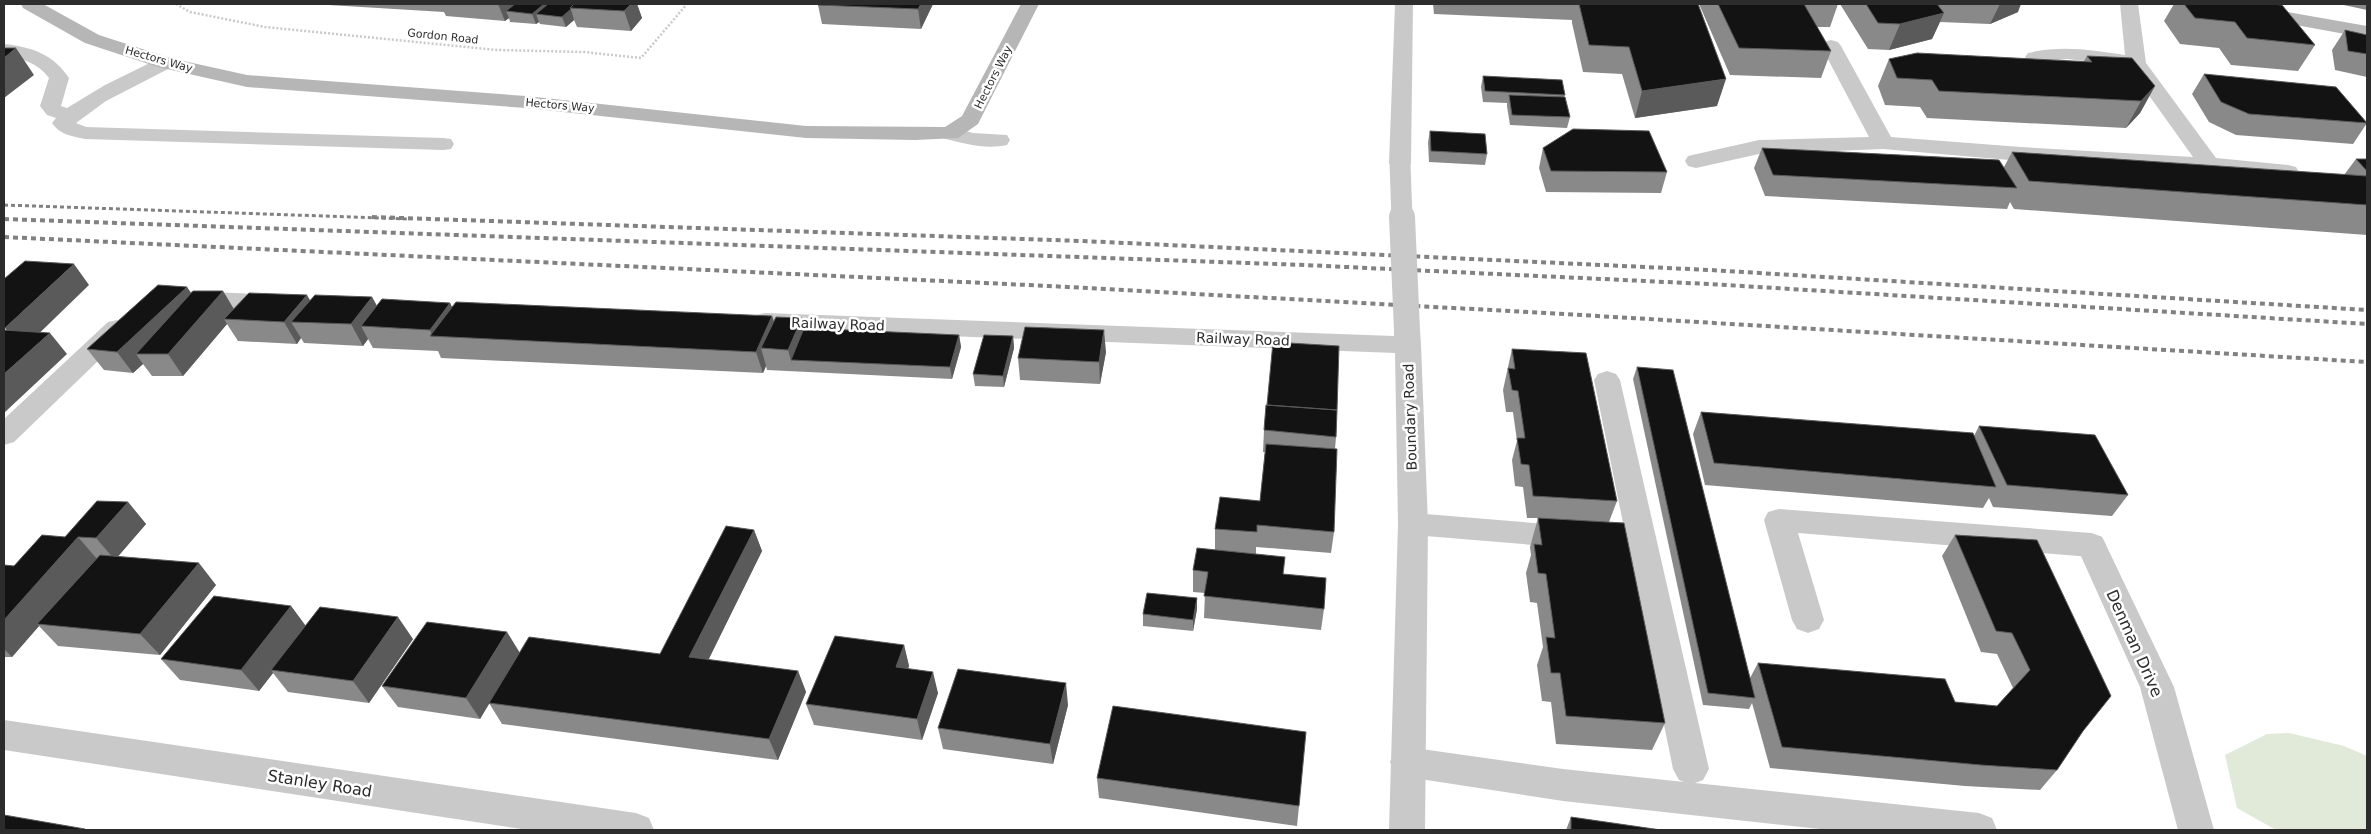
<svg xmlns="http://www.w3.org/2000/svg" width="2371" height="834" font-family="'DejaVu Sans',sans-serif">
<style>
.green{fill:#e1e9d9}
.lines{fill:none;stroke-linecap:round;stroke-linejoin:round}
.path{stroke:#c9c9c9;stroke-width:2.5;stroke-dasharray:2 2;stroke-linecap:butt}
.lane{fill:#c9c9c9;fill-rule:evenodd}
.street{fill:#c9c9c9;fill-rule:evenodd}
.secondary{fill:#b6b6b6;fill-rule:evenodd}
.rail-far1{stroke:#818181;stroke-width:3;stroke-dasharray:4 3;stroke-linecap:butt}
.rail{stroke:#818181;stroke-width:4;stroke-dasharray:5 4;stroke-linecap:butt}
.street-bridge-far1{stroke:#c9c9c9;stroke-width:21}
.street-bridge{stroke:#c9c9c9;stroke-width:26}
.wall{fill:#898989}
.shaded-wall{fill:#5a5a5a}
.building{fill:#131313;stroke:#5a5a5a}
.labels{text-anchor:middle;stroke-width:5;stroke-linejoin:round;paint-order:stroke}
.far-street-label{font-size:11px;fill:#2c2c2c;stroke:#fff}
.street-label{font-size:14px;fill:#2c2c2c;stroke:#fff}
.near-street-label{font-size:16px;fill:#2c2c2c;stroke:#fff}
</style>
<rect width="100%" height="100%" fill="#fff"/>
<path class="green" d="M2289 733 2344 746 2367 756V830H2276L2237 808 2225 755 2267 734Z"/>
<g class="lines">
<path class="path" d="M176 4 190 12 265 27 497 50 584 52 641 58 687 4"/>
<path class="lane" d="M2120 4H2138L2146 63 2216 158 2288 165 2296 167 2299 172 2296 177 2288 179 2209 171 2021 161 1883 149 1759 154 1696 168 1688 166 1685 161 1688 156 1759 140 1869 137 1821 46 1824 42 1831 40 1838 42 1841 46 1891 137 2021 147 2193 157 2128 66 2067 59 2035 63 2028 61 2025 57 2028 53C2061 45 2092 50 2125 55Z
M4 44C32 47 53 54 69 78L61 106 67 108 105 85 158 59 165 57 172 59 175 63 172 67 106 101 76 123 86 127 443 138 451 139 454 144 451 149 443 150 85 139C72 136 60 135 52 123L56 118 47 115 40 106 49 78C38 63 22 58 4 56Z
M950 127 973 133 1007 135 1010 140 1007 145C985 150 963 143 942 138L939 133 942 128Z
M1607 371 1616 374 1620 380 1709 769 1703 780 1695 783 1979 813 1992 818 1997 830H1829L1563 801 1407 777 1395 773 1390 762 1395 751 1407 747 1563 769 1684 782 1679 780 1673 769 1594 380 1598 374Z
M1779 509 2091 533 2102 537 2106 545 2102 553 2091 557 1798 533 1824 620 1819 629 1808 633 1797 629 1792 620 1764 520 1768 512Z
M1413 513 1571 526 1582 529 1586 537 1582 545 1571 548 1413 535 1402 532 1398 524 1402 516Z"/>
<path class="street" d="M1395 4H1413L1411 163 1408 168 1400 170 1392 168 1389 163Z
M193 291 279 295 288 297 292 303 288 309 279 311 193 307 184 305 181 299 184 293Z
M765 313 1394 336V330L1398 324 1407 322 1416 324 1420 330 1421 345 1428 524 1425 830H1389L1398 524 1395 353 765 329 756 327 752 321 756 315Z
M117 320 126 322 130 328 126 334 14 442 4 445V419L108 322Z
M2091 533 2102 537 2106 545 2174 687 2214 830H2178L2140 687 2076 545 2080 537Z
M4 720 636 813 649 818 654 830H528L4 750Z"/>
<path class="secondary" d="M21 4H43L99 35 170 58 247 75 526 96 806 126 945 127 962 116 1021 4H1039L978 124 958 138 915 140 806 138 526 108 247 87 158 67 85 43 23 8Z
M2204 4H2242L2367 26V38L2213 10 2206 8Z"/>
<path class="rail-far1" d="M4 205 410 219"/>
<path class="rail" d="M372 217 1082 241 1710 270 2367 310
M4 219 1304 265 1709 284 2367 324
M4 237 1049 286 1564 314 2367 362"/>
<path class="street-bridge-far1" d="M1400 163 1402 219"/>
<path class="street-bridge" d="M1402 217 1407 330"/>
</g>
<path class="wall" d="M312 4H637L642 18 631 31 577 27 574 20 566 27 540 24 539 22 536 24 510 22 509 18 505 21 446 16 444 12Z
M933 4 921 29 822 24 818 5Z
M1433 4H1698L1717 106 1635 118 1622 74 1583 72 1572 23V20L1434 14Z
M1699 4H1838L1830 27H1817L1831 51 1821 78 1730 75Z
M1840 4H2000L2018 12 1990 24 1940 22 1932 39 1889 50 1868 49Z
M2174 4H2271L2315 45 2298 71 2231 65 2219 48 2180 44 2164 21Z
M2339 4H2367V10Z
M2345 30 2367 35V77L2335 70 2332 50Z
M2087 56 2155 86 2140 113 2126 128 1927 118 1920 107 1885 105 1878 86 1889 59 2084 61Z
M2204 74 2367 123 2353 144 2236 135 2209 122 2192 94Z
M1483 76 1565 95 1564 97 1570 117 1567 128 1510 125 1507 106V103L1483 102 1481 87Z
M1430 131 1487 154 1485 165 1429 162 1428 142Z
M1543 148 1667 172 1661 193 1546 192 1539 168Z
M1762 148 2004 167 2012 152 2344 175 2356 159H2367V235L2014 209 2010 202 2007 209 1765 196 1754 168Z
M187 287 191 293 223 291 234 309 310 300 372 297 377 306 450 303 452 307 772 316 774 321 804 328 959 335 961 347 952 379 767 370 766 366 763 373 441 358 438 351 373 348 368 339 363 346 304 343 301 338 297 344 238 341 227 324 183 376H152L143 364 133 373 104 370 87 349Z
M1013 336 1014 348 1004 387 975 386 973 374Z
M1512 349 1617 501 1609 522 1665 723 1652 750 1556 744 1551 702 1542 701 1537 665 1543 647 1537 603 1530 602 1526 573 1531 555 1530 547 1538 518H1527L1523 487 1515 486 1512 460 1517 441 1513 412H1506L1503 390Z
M1106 352 1100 384 1020 380 1018 358Z
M1637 367 1750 678 1758 663 1955 702 1997 706 2013 688 1997 654 1981 652 1942 556 1955 535 2083 731 2057 770 2040 790 1965 786 1770 768 1752 703 1749 709 1703 705 1633 379Z
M1337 410 1336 437 1335 449 1334 532 1331 553 1256 547V554L1283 574 1324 609 1321 630 1204 618 1205 593 1193 592V570L1215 550V529L1260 501 1265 452H1263L1264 430Z
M1701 412 1974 436 1979 426 2128 495 2112 516 1993 507 1989 498 1983 508 1705 485 1693 434Z
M128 502 146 524 118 556 216 585 160 655 58 646 39 626 12 657H4V565L14 566 65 537Z
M754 530 762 551 708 660 798 671 806 692 778 760 502 724 489 703 480 719 398 707 382 686 520 653 660 654Z
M1197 598V609L1193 631 1143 626V614Z
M291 606 306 626 413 639 369 703 288 692 273 673 259 691 180 680 161 659Z
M904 645 909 666 908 668 938 693 922 740 814 725 806 704Z
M1068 705 1053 764 943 749 938 728Z
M1097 778 1299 806 1297 826 1099 798Z
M1571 817 1661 830H1566Z"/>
<path class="shaded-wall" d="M498 4H516L506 11 509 18 505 21Z
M544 4H558L536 14 539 22 536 24 532 14Z
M622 4H637L642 18 631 31Z
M921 4H933L921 29 918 9Z
M2000 4H2021L2018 12 1990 24Z
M571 9 574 20 566 27 562 17Z
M1944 13 1932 39 1889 50 1900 24Z
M16 48 34 75 4 98V58Z
M1726 79 1717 106 1635 118 1642 91Z
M2155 86 2140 113 2126 128 2141 101Z
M74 264 89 285 23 349 5 328Z
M187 287 201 309 136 354 143 364 133 373 117 352Z
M223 291 236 313 224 319 227 324 183 376 168 354Z
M307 295 320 317 291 322 301 338 297 344 284 322Z
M372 297 384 319 361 326 368 339 363 346 351 324Z
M450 303 460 324 433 337 430 330Z
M772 316 779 338 761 348 766 366 763 373 756 352Z
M802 318 807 340 791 360 794 371 788 350Z
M1104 330 1106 352 1100 384 1099 362Z
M50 333 67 354 4 413V374Z
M959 335 961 347 952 379 950 367Z
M1013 336 1014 348 1004 387 1003 376Z
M128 502 146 524 115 560 96 538Z
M754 530 762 551 699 679 689 657Z
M78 537 97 559 37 624 39 626 12 657 4 649V620Z
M199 563 216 585 160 655 140 634Z
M1197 598V609L1193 631V620Z
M291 606 307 628 271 670 273 673 259 691 241 670Z
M398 617 413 639 369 703 353 681Z
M507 632 520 653 480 719 466 698Z
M904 645 909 666 901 688 896 667Z
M798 671 806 692 778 760 769 739Z
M933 672 938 693 922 740 917 719Z
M1066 683 1068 705 1053 764 1050 744Z"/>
<path class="building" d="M515 4H544L532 14 506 11Z
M548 4H574L570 8 571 9 562 17 536 14Z
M574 4H631L624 11 570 8Z
M819 4H921L918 9 818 5Z
M1579 4H1698L1726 79 1642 91 1629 47 1589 45Z
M1718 4H1804L1831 51 1739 48Z
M1866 4H1937L1944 13 1900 24 1878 23Z
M2184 4H2271L2282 5 2315 45 2247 38 2235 22 2195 18Z
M2345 30 2367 35V54L2348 51Z
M4 48H16L4 58Z
M1917 53 2092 62 2087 56 2132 58 2155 86 2141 101 1939 91 1932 80 1897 78 1889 59Z
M2204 74 2336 87 2367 123 2249 114 2221 102Z
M1483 76 1562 80 1565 95 1485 91Z
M1509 95 1565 97 1570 117 1512 115Z
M1573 129 1649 131 1667 172 1551 171 1543 148Z
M1430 131 1485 134 1487 154 1431 151Z
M1762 148 1999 160 2017 188 1773 175Z
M2012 152 2367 176V205L2029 181Z
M2356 159H2367V171Z
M25 261 74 264 5 328H4V279Z
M158 285 187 287 117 352 87 349Z
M193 291H223L168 354H136Z
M249 293 307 295 284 322 224 319Z
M315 295 372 297 351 324 291 322Z
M382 299 450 303 430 330 361 326Z
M456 302 772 316 756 352 430 336Z
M776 317 802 318 788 350 761 348Z
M1025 327 1104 330 1099 362 1018 358Z
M804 328 959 335 950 367 791 360Z
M4 330 50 333 4 374Z
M984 335 1013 336 1003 376 973 374Z
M1273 342 1339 346 1337 410 1267 405Z
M1512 349 1586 353 1617 501 1533 496 1529 465 1521 464 1517 438H1525L1518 391 1512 390 1508 368 1515 369Z
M1637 367 1673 370 1755 698 1708 693Z
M1266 405 1337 410 1336 437 1264 430Z
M1701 412 1973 433 1996 487 1714 463Z
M1979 426 2095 435 2128 495 2007 485Z
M1266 444 1337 449 1334 532 1257 525V532L1215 529 1220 497 1260 501Z
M97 501 128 502 96 538 78 537 4 620V565L14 566 42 535 65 537Z
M1538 518 1624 523 1665 723 1566 716 1560 673H1551L1546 637 1555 638 1546 574 1538 573 1534 544 1542 545Z
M726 526 754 530 689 657 798 671 769 739 489 703 529 637 660 654Z
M1955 535 2037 540 2111 696 2083 731 2057 770 1981 765 1782 747 1758 663 1945 679 1955 702 1997 706 2030 670 2012 633 1996 631Z
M1197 548 1285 557 1283 574 1326 578 1324 609 1204 596 1208 572 1193 570Z
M100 555 199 563 140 634 37 624Z
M1147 593 1197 598 1193 620 1143 614Z
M214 596 291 606 241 670 161 659Z
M320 607 398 617 353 681 271 670Z
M427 622 507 632 466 698 382 686Z
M835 636 904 645 896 667 933 672 917 719 806 704Z
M958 669 1066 683 1050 744 938 728Z
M1113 706 1306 732 1299 806 1097 778Z
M4 815 85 829 84 830H4Z
M1571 817 1661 830H1571Z"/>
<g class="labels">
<g class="far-street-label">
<text transform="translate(443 36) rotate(6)" y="4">Gordon Road</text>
<text transform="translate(159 59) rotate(16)" y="4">Hectors Way</text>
<text transform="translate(993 77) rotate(-63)" y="4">Hectors Way</text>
<text transform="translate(560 105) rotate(5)" y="4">Hectors Way</text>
</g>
<g class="street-label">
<text transform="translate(838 324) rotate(2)" y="5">Railway Road</text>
<text transform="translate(1243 339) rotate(2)" y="5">Railway Road</text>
<text transform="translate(1410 417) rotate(-92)" y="5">Boundary Road</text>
</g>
<g class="near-street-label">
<text transform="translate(2135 643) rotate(66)" y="6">Denman Drive</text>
<text transform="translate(320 783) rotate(9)" y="6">Stanley Road</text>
</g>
</g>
<rect width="2371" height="834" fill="none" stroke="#2c2c2c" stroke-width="10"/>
</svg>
